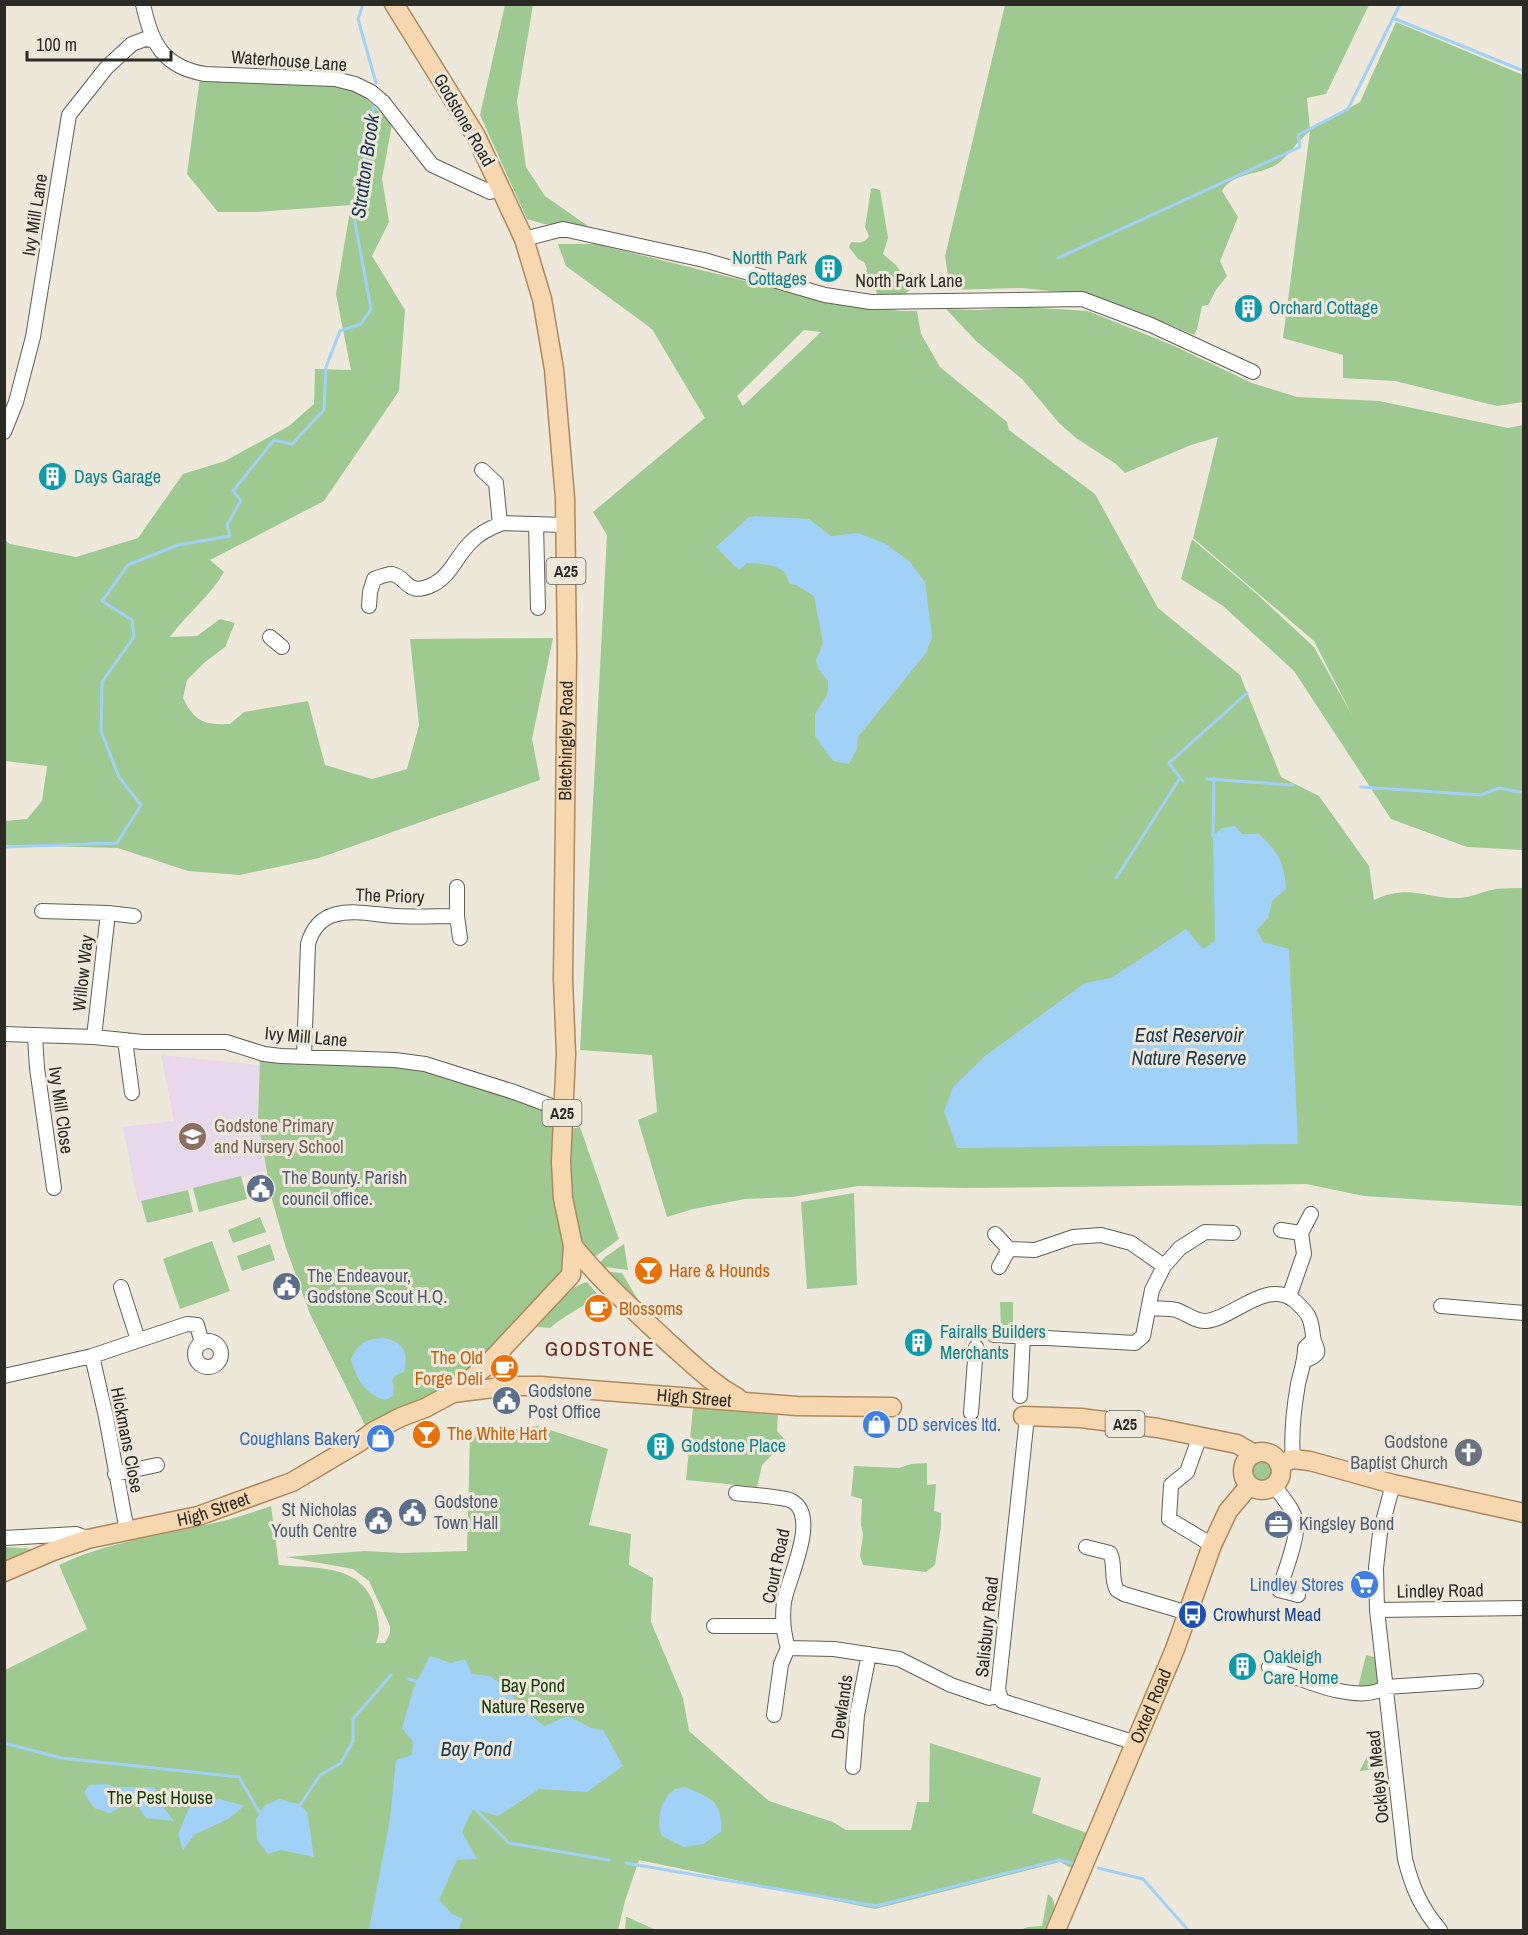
<svg xmlns="http://www.w3.org/2000/svg" width="1528" height="1935" font-family="'Archivo Narrow',sans-serif">
<style>
.education{fill:#e7d8eb}
.green{fill:#9eca92;fill-rule:evenodd}
.water{fill:#a2d1f8}
.lines{fill:none;stroke-linecap:round;stroke-linejoin:round}
.stream{stroke:#a2d1f8;stroke-width:3}
.minor-casing{stroke:#635f53;stroke-width:16}
.major-casing{stroke:#ad895d;stroke-width:21}
.minor{stroke:#fff;stroke-width:14}
.major{stroke:#f7d7b0;stroke-width:18}
.labels{text-anchor:middle;stroke-width:6;stroke-linejoin:round;paint-order:stroke}
.shield{fill:#ede8da;stroke:#66635b;stroke-width:1.5}
.shield-label{font-size:16px;font-weight:bold;fill:#2c2a24}
.street-label{font-size:18px;fill:#2c2a24;stroke:#ede8da}
.culture-label{font-size:18px;fill:#0d838f;stroke:#ede8da;text-anchor:start}
.education-label{font-size:18px;fill:#785e54;stroke:#ede8da;text-anchor:start}
.service-label{font-size:18px;fill:#4e5e75;stroke:#ede8da;text-anchor:start}
.food-label{font-size:18px;fill:#c56008;stroke:#ede8da;text-anchor:start}
.shop-label{font-size:18px;fill:#366cbe;stroke:#ede8da;text-anchor:end}
.worship-label{font-size:18px;fill:#5b616d;stroke:#ede8da;text-anchor:end}
.transit-label{font-size:18px;fill:#164399;stroke:#ede8da;text-anchor:start}
.park-label{font-size:18px;fill:#113802;stroke:#ede8da}
.water-label{font-size:20px;font-style:italic;fill:#183b55;stroke:#ede8da}
.quarter-label{font-size:21px;letter-spacing:1.5px;fill:#6d281e;stroke:#ede8da}
</style>
<rect width="100%" height="100%" fill="#ede8da"/>
<path class="education" d="M161 1055 259 1065 258 1120 266 1171 138 1203 123 1127 174 1121Z"/>
<path class="green" d="M505 5H533L517 101 526 167 545 196 588 226 544 224 527 219 480 115Z
M1005 5H1369L1326 94 1307 98 1310 130 1360 102 1396 22 1523 75V402L1497 406 1395 381 1343 378V355L1283 338 1310 131C1298 140 1287 158 1276 165 1259 175 1232 173 1222 191L1238 217 1220 261 1227 276 1216 290 1208 305 1202 306 1197 329 1194 335 1144 314 1081 294 1022 288 950 290 945 256Z
M200 77 319 82 358 91 392 124 382 179 389 222 372 256 405 310 399 391 324 501 210 560 224 572C210 597 186 614 170 637L197 636 220 619 235 623 225 647 205 662 187 680 183 698C195 722 204 725 230 724L244 712 308 701 325 765 372 779 407 769 419 725 410 639 553 638 532 739 540 780 319 858 240 875 188 871 118 848 5 845V821L27 819 42 801 47 766 5 761V540L10 544 76 557 138 538 183 474 225 461 289 426 314 404 315 369 351 370 336 294 351 205 257 212H218L187 174Z
M873 188 880 190 888 238 883 254 896 265 902 274V280L910 290 905 294H877L873 281 864 274 867 269 864 262 858 259 849 247 851 242C859 243 865 243 869 236L865 227 871 189Z
M558 244H596L815 298 900 311H917L921 334 940 367 1007 422 1009 430 1095 494 1158 608 1240 675 1281 777 1319 796 1369 866 1374 900C1409 883 1426 899 1460 898 1472 897 1484 891 1496 889 1504 888 1515 888 1523 888V1206L1364 1196 1306 1184 966 1188 858 1186 792 1197 745 1199 693 1209 667 1217 638 1120 657 1112 652 1055 580 1050 607 535 593 512 705 418 652 329 566 266ZM804 330 821 332 743 406 737 396Z
M1025 307 1088 311 1172 345 1252 383 1297 397 1379 401 1508 428 1523 425V850L1467 847 1391 819 1294 671 1223 606 1181 579 1192 539 1258 595 1314 647 1353 717 1314 641 1193 538 1218 437 1191 445 1125 473 1116 464 1076 438 1059 423 1023 380 976 341 946 309 979 310Z
M260 1055 413 1065 542 1106 551 1114 568 1266 466 1379 367 1429 310 1314 286 1248 271 1196 258 1120Z
M580 1127 619 1239 592 1259C564 1215 569 1179 568 1129Z
M241 1176 247 1199 199 1212 193 1188Z
M188 1190 193 1212 147 1223 141 1201Z
M854 1193 857 1285 807 1289 801 1202Z
M260 1217 266 1232 233 1243 228 1230Z
M212 1241 230 1291 180 1309 163 1259Z
M270 1244 275 1260 242 1271 237 1256Z
M624 1244 628 1270 597 1266 605 1257Z
M601 1271 622 1273 644 1310Z
M587 1282 598 1295C583 1307 565 1315 550 1328L537 1327C551 1312 566 1287 587 1282Z
M1000 1302H1013V1329L1001 1327Z
M693 1408 778 1415 777 1431 786 1441 762 1465 757 1487 686 1480Z
M538 1426 608 1449 589 1525 631 1534 629 1565 653 1578 651 1622 683 1698 689 1731 769 1801 833 1822 846 1830H911L917 1802H929L930 1743 1041 1778 1032 1813 1087 1833 1073 1869 1060 1862 875 1909 639 1860 625 1901 618 1930H5V1670L87 1629 59 1565C111 1540 171 1534 227 1520 242 1516 257 1511 271 1506L279 1565C319 1569 364 1563 376 1611 379 1624 381 1631 376 1643H385L390 1633V1626L369 1581 353 1569 286 1557 365 1551 402 1553 467 1551 470 1435Z
M1248 1471a13 13 0 1 1 26 0a13 13 0 1 1-26 0Z
M927 1463V1485L936 1484 934 1511 941 1513V1526L935 1565 926 1572 863 1565 860 1556 863 1534 861 1525 862 1499 851 1496 854 1466 899 1468 911 1464Z
M5 1547 34 1549 5 1564Z
M1366 1655 1378 1658 1380 1681 1378 1687 1357 1691Z
M1382 1728 1387 1768 1360 1771V1770Z
M1048 1894C1061 1903 1051 1918 1047 1930H1019L1028 1927 1042 1926Z
M626 1917H627L656 1930H625Z"/>
<path class="water" d="M756 516 809 519 831 536 858 533 886 544 909 561 925 582 932 637 926 653 858 737 857 749 849 764 833 761 815 736V714L827 695 828 688V681L818 668 816 660 823 643 814 596 796 585 790 584C788 581 787 578 786 575 779 563 758 564 747 563L739 570 716 547 749 517Z
M1235 826 1242 834H1259C1279 853 1284 862 1286 889L1272 901 1268 918 1257 930 1263 942 1289 949 1298 1144 957 1148 944 1111 953 1087 985 1056 1085 983 1111 978 1186 929 1203 949 1215 941 1213 836 1222 828Z
M385 1338C404 1343 409 1353 404 1372L396 1375 392 1380 394 1386 393 1396 385 1400C364 1393 357 1380 351 1359 360 1342 365 1339 385 1338Z
M430 1656 451 1663 465 1659 472 1674 490 1676 511 1691 517 1704 544 1726 568 1716 591 1728 603 1730 623 1766 587 1792 539 1789 498 1816 473 1809 462 1832 477 1859 457 1860 439 1900 452 1914 463 1919 458 1930H369L390 1819 396 1760 412 1755 413 1742 402 1728 414 1687Z
M106 1784 115 1787H154L163 1807 174 1821 146 1818 133 1800 110 1813 94 1808 84 1793 89 1785Z
M685 1787C711 1798 723 1801 721 1832L703 1844 684 1847 662 1836C655 1822 661 1798 675 1789 678 1788 682 1788 685 1787Z
M220 1799 244 1806 228 1819 194 1835 183 1850 178 1834 189 1808 202 1800Z
M280 1799 300 1805 307 1812 314 1857 281 1850 268 1854 257 1840 256 1819 265 1805Z"/>
<g class="lines">
<path class="stream" d="M363 4 358 19 376 83
M1393 18 1524 71
M1058 258 1300 147 1298 135 1348 109 1400 4
M1180 778 1169 763 1247 693
M1207 779 1293 785
M1361 787 1481 795 1499 788 1524 793
M1213 836 1214 778
M4 847 117 843 141 805 119 777 101 731 102 682 134 637 132 620 102 601 128 565 178 545 230 536 227 525 241 500 233 491 274 440 292 444 324 410 326 367 340 331 361 324 371 309 354 217 374 104
M1116 878 1180 778 1183 781
M409 1679 418 1682
M4 1743 61 1758 239 1777 259 1812H263
M296 1806 300 1805 320 1775 341 1763 353 1741V1719L391 1675
M472 1806 509 1843 609 1860
M626 1863 876 1906 1059 1860 1076 1864
M1098 1868 1143 1879 1188 1930"/>
<defs>
<path id="minor" d="M143 4C151 43 163 67 205 74L335 79 355 84 371 92 383 102 432 165 490 192 501 187
M524 239 563 229 704 260 825 295 871 302 1082 299 1151 325 1253 372
M4 432 16 402 33 337 69 115 107 67 132 44 145 39 152 40
M482 470 496 483 500 524
M536 524 538 608
M369 606 370 592 374 579C379 577 387 574 392 574 408 577 406 598 434 584 451 575 457 555 471 542 479 533 492 527 503 523L565 525
M270 637 282 647
M42 911 108 913 134 916
M457 916V887
M4 1034 94 1037 143 1042H226L264 1054 281 1056 395 1060 425 1064 514 1092 557 1108H562
M35 1037 37 1068 54 1188
M94 1037 108 913
M125 1040 132 1093
M304 1057 308 944C320 900 362 914 396 916 416 917 437 916 457 916L460 938
M1281 1230 1301 1233 1304 1254 1289 1297
M1301 1233 1311 1214
M995 1234 1009 1249 1035 1250 1073 1237 1101 1235 1131 1243 1164 1266
M999 1267 1009 1249
M121 1287 138 1340
M1441 1306 1524 1313
M1149 1308C1158 1309 1168 1308 1176 1310 1186 1313 1196 1322 1206 1321 1234 1318 1267 1278 1295 1301 1309 1314 1311 1317 1313 1336 1314 1349 1326 1352 1306 1360
M994 1335 1135 1343 1143 1336 1152 1290 1164 1266 1180 1248 1205 1232 1233 1233
M195 1354a13 13 0 1 1 26 0a13 13 0 1 1-26 0Z
M92 1356 106 1417 127 1531
M4 1376 92 1356 187 1324 197 1325 202 1343
M1020 1396 1023 1336
M971 1413 976 1347
M1027 1417 998 1690 1002 1701 1136 1743
M1200 1436 1187 1472 1171 1485 1169 1519 1212 1545
M1293 1459C1291 1437 1294 1407 1298 1384 1301 1371 1305 1361 1305 1348L1313 1340
M115 1474 157 1465
M1393 1484 1380 1533 1376 1568 1377 1610 1524 1608
M1274 1485C1281 1496 1294 1509 1296 1522 1299 1536 1284 1574 1279 1590L1298 1595
M736 1493C748 1495 783 1496 792 1501 820 1517 788 1578 784 1602 782 1618 783 1632 788 1648L834 1649 899 1659 951 1685 989 1698 999 1696
M4 1538 76 1534 88 1539
M1086 1547 1110 1553C1116 1565 1110 1578 1117 1590L1124 1594 1188 1613
M1377 1610 1405 1859C1412 1887 1421 1908 1440 1930
M714 1626H783
M1269 1667C1299 1678 1358 1706 1386 1687L1476 1681
M774 1715 781 1664 788 1648
M853 1767 857 1715 869 1654"/>
<g id="major">
<path d="M573 1246C602 1282 636 1312 670 1344 693 1364 711 1383 738 1398"/>
<path id="s1" d="M453 1393 510 1386H541L797 1406 892 1407"/>
<path d="M1023 1416 1081 1418 1158 1428 1237 1444 1254 1454"/>
<circle cx="1262" cy="1471" r="19"/>
<path d="M1279 1464 1293 1459 1310 1461 1393 1484 1524 1513"/>
<path id="s2" d="M4 1572 53 1551 88 1539 198 1516 292 1482 358 1443 374 1431 401 1417 425 1408 453 1393 484 1368 571 1275 573 1246 563 1198 561 1162 566 1054 563 979 567 654 565 498 554 369 542 299 524 239 476 136 394 4"/>
<path id="s3" d="M1056 1930 1175 1649 1212 1545 1228 1511 1249 1486"/>
</g>
</defs>
<use href="#minor" class="minor-casing"/>
<use href="#major" class="major-casing"/>
<use href="#minor" class="minor"/>
<use href="#major" class="major"/>
</g>
<defs>
<symbol id="building-disc" viewBox="-11 -11 22 22"><circle r="9.5" fill="#0f9aa8" stroke="#ede8da"/><path d="M-4-6H4V6H1V3H-1V6H-4ZM-2.5-4.3h1.7v1.8h-1.7ZM.8-4.3h1.7v1.8H.8ZM-2.5-1h1.7V.8h-1.7ZM.8-1h1.7V.8H.8Z" fill="#fff"/></symbol>
<symbol id="school-disc" viewBox="-11 -11 22 22"><circle r="9.5" fill="#8d6e63" stroke="#ede8da"/><path d="M0-5L7-2L0 1L-7-2ZM-4 1L0 2.5L4 1V4Q0 6-4 4Z" fill="#fff"/></symbol>
<symbol id="civic-disc" viewBox="-11 -11 22 22"><circle r="9.5" fill="#5c6f8a" stroke="#ede8da"/><path d="M-.6-6.5H3V-4.5H.6V-3L4-1V1h2V6H-6V1h2V-1L-.6-3ZM-1.2 2.5V6h2.4V2.5Z" fill="#fff"/></symbol>
<symbol id="bar-disc" viewBox="-11 -11 22 22"><circle r="9.5" fill="#e8710a" stroke="#ede8da"/><path d="M-6-5H6L.8 .8V4.5H3.5V6h-7V4.5H-.8V.8Z" fill="#fff"/></symbol>
<symbol id="cafe-disc" viewBox="-11 -11 22 22"><circle r="9.5" fill="#e8710a" stroke="#ede8da"/><path d="M-5.5-4.5H6V0H3Q3 3.5 0 3.5H-2.5Q-5.5 3.5-5.5 0ZM3-3.2v2h1.7v-2ZM-6 4.5H4V6H-6Z" fill="#fff"/></symbol>
<symbol id="shop-disc" viewBox="-11 -11 22 22"><circle r="9.5" fill="#3f7fe0" stroke="#ede8da"/><path d="M-5-2.5h2.3a2.7 3.5 0 0 1 5.4 0H5L5.5 6h-11ZM-1.5-2.5h3a1.5 2.3 0 0 0-3 0Z" fill="#fff"/></symbol>
<symbol id="church-disc" viewBox="-11 -11 22 22"><circle r="9.5" fill="#6b7280" stroke="#ede8da"/><path d="M-1.2-6h2.4v3.5h3.3v2.4h-3.3V6h-2.4V-.1h-3.3v-2.4h3.3Z" fill="#fff"/></symbol>
<symbol id="office-disc" viewBox="-11 -11 22 22"><circle r="9.5" fill="#5c6f8a" stroke="#ede8da"/><path d="M-6-3h4V-5.5h4V-3h4V5H-6ZM-1-4.5V-3h2v-1.5ZM-6 0V1H6V0Z" fill="#fff"/></symbol>
<symbol id="supermarket-disc" viewBox="-11 -11 22 22"><circle r="9.5" fill="#3f7fe0" stroke="#ede8da"/><path d="M-6-5.5h2.5l.6 2H6L4.5 2H-2.5L-4.4-4H-6ZM-1.5 3.2a1.3 1.3 0 1 0 .1 0ZM3 3.2a1.3 1.3 0 1 0 .1 0Z" fill="#fff"/></symbol>
<symbol id="bus-disc" viewBox="-11 -11 22 22"><circle r="9.5" fill="#1a4fb4" stroke="#ede8da"/><path d="M-5-6H5V4H4V6H2V4H-2V6H-4V4H-5ZM-3.5-4V0h7V-4ZM-3.5 1.2v1.5H-2V1.2ZM2 1.2v1.5H3.5V1.2Z" fill="#fff"/></symbol>
</defs>
<g fill-rule="evenodd">
<use href="#building-disc" x="812" y="252" width="33" height="33"/>
<use href="#building-disc" x="1232" y="292" width="33" height="33"/>
<use href="#building-disc" x="36" y="460" width="33" height="33"/>
<use href="#school-disc" x="176" y="1120" width="33" height="33"/>
<use href="#civic-disc" x="244" y="1172" width="33" height="33"/>
<use href="#bar-disc" x="632" y="1254" width="33" height="33"/>
<use href="#civic-disc" x="270" y="1270" width="33" height="33"/>
<use href="#cafe-disc" x="582" y="1292" width="33" height="33"/>
<use href="#building-disc" x="902" y="1326" width="33" height="33"/>
<use href="#cafe-disc" x="488" y="1352" width="33" height="33"/>
<use href="#civic-disc" x="490" y="1384" width="33" height="33"/>
<use href="#shop-disc" x="860" y="1408" width="33" height="33"/>
<use href="#bar-disc" x="410" y="1418" width="33" height="33"/>
<use href="#shop-disc" x="364" y="1422" width="33" height="33"/>
<use href="#building-disc" x="644" y="1430" width="33" height="33"/>
<use href="#church-disc" x="1452" y="1436" width="33" height="33"/>
<use href="#civic-disc" x="396" y="1496" width="33" height="33"/>
<use href="#civic-disc" x="362" y="1504" width="33" height="33"/>
<use href="#office-disc" x="1262" y="1508" width="33" height="33"/>
<use href="#supermarket-disc" x="1348" y="1568" width="33" height="33"/>
<use href="#bus-disc" x="1176" y="1598" width="33" height="33"/>
<use href="#building-disc" x="1226" y="1650" width="33" height="33"/>
</g>
<g class="labels">
<g class="shield">
<rect x="546.5" y="558" width="39" height="26" rx="4.5"/>
<rect x="542.5" y="1100" width="39" height="26" rx="4.5"/>
<rect x="1105.5" y="1411" width="39" height="26" rx="4.5"/>
</g>
<g class="shield-label">
<text x="566" y="577">A25</text>
<text x="562" y="1119">A25</text>
<text x="1125" y="1430">A25</text>
</g>
<g class="street-label">
<text transform="translate(289 61) rotate(4)" y="6">Waterhouse Lane</text>
<text transform="translate(464 120) rotate(60)" y="6">Godstone Road</text>
<text transform="translate(35 215) rotate(-81)" y="6">Ivy Mill Lane</text>
<text x="909" y="287">North Park Lane</text>
<text dy="6" stroke="none"><textPath href="#s2" startOffset="1190">Bletchingley Road</textPath></text>
<text transform="translate(390 896) rotate(2)" y="6">The Priory</text>
<text transform="translate(83 973) rotate(-84)" y="6">Willow Way</text>
<text transform="translate(306 1037) rotate(5)" y="6">Ivy Mill Lane</text>
<text transform="translate(61 1110) rotate(82)" y="6">Ivy Mill Close</text>
<text dy="6" stroke="none"><textPath href="#s1" startOffset="242">High Street</textPath></text>
<text transform="translate(127 1440) rotate(79)" y="6">Hickmans Close</text>
<text dy="6" stroke="none"><textPath href="#s2" startOffset="219">High Street</textPath></text>
<text transform="translate(776 1566) rotate(-78)" y="6">Court Road</text>
<text transform="translate(1440 1591) rotate(-1)" y="6">Lindley Road</text>
<text transform="translate(987 1627) rotate(-84)" y="6">Salisbury Road</text>
<text dy="6" stroke="none"><textPath href="#s3" startOffset="243">Oxted Road</textPath></text>
<text transform="translate(842 1707) rotate(-82)" y="6">Dewlands</text>
<text transform="translate(1378 1777) rotate(-96)" y="6">Ockleys Mead</text>
</g>
<g class="culture-label">
<text x="807" y="264" text-anchor="end">Nortth Park<tspan x="807" dy="21">Cottages</tspan></text>
<text x="1269" y="314">Orchard Cottage</text>
<text x="74" y="483">Days Garage</text>
<text x="940" y="1338">Fairalls Builders<tspan x="940" dy="21">Merchants</tspan></text>
<text x="681" y="1452">Godstone Place</text>
<text x="1263" y="1663">Oakleigh<tspan x="1263" dy="21">Care Home</tspan></text>
</g>
<g class="education-label">
<text x="214" y="1132">Godstone Primary<tspan x="214" dy="21">and Nursery School</tspan></text>
</g>
<g class="service-label">
<text x="282" y="1184">The Bounty. Parish<tspan x="282" dy="21">council office.</tspan></text>
<text x="307" y="1282">The Endeavour,<tspan x="307" dy="21">Godstone Scout H.Q.</tspan></text>
<text x="528" y="1397">Godstone<tspan x="528" dy="21">Post Office</tspan></text>
<text x="434" y="1508">Godstone<tspan x="434" dy="21">Town Hall</tspan></text>
<text x="357" y="1516" text-anchor="end">St Nicholas<tspan x="357" dy="21">Youth Centre</tspan></text>
<text x="1299" y="1530">Kingsley Bond</text>
</g>
<g class="food-label">
<text x="669" y="1277">Hare &amp; Hounds</text>
<text x="619" y="1315">Blossoms</text>
<text x="483" y="1364" text-anchor="end">The Old<tspan x="483" dy="21">Forge Deli</tspan></text>
<text x="447" y="1440">The White Hart</text>
</g>
<g class="shop-label">
<text x="897" y="1431" text-anchor="start">DD services ltd.</text>
<text x="360" y="1445">Coughlans Bakery</text>
<text x="1344" y="1591">Lindley Stores</text>
</g>
<g class="worship-label">
<text x="1448" y="1448">Godstone<tspan x="1448" dy="21">Baptist Church</tspan></text>
</g>
<g class="transit-label">
<text x="1213" y="1621">Crowhurst Mead</text>
</g>
<g class="park-label">
<text x="533" y="1692">Bay Pond<tspan x="533" dy="21">Nature Reserve</tspan></text>
<text x="160" y="1804">The Pest House</text>
</g>
<g class="water-label">
<text transform="translate(365 166) rotate(-82)" y="7">Stratton Brook</text>
<text x="1189" y="1042">East Reservoir<tspan x="1189" dy="23">Nature Reserve</tspan></text>
<text x="476" y="1756">Bay Pond</text>
</g>
<g class="quarter-label">
<text x="600" y="1356">GODSTONE</text>
</g>
</g>
<rect width="1528" height="1935" fill="none" stroke="#2c2a24" stroke-width="12"/>
<path d="M27 51v9h144v-9" fill="none" stroke="#2c2a24" stroke-width="3"/>
<text x="36" y="51" font-size="18" fill="#2c2a24" stroke="#ede8da" stroke-width="4.5" paint-order="stroke">100 m</text>
</svg>
